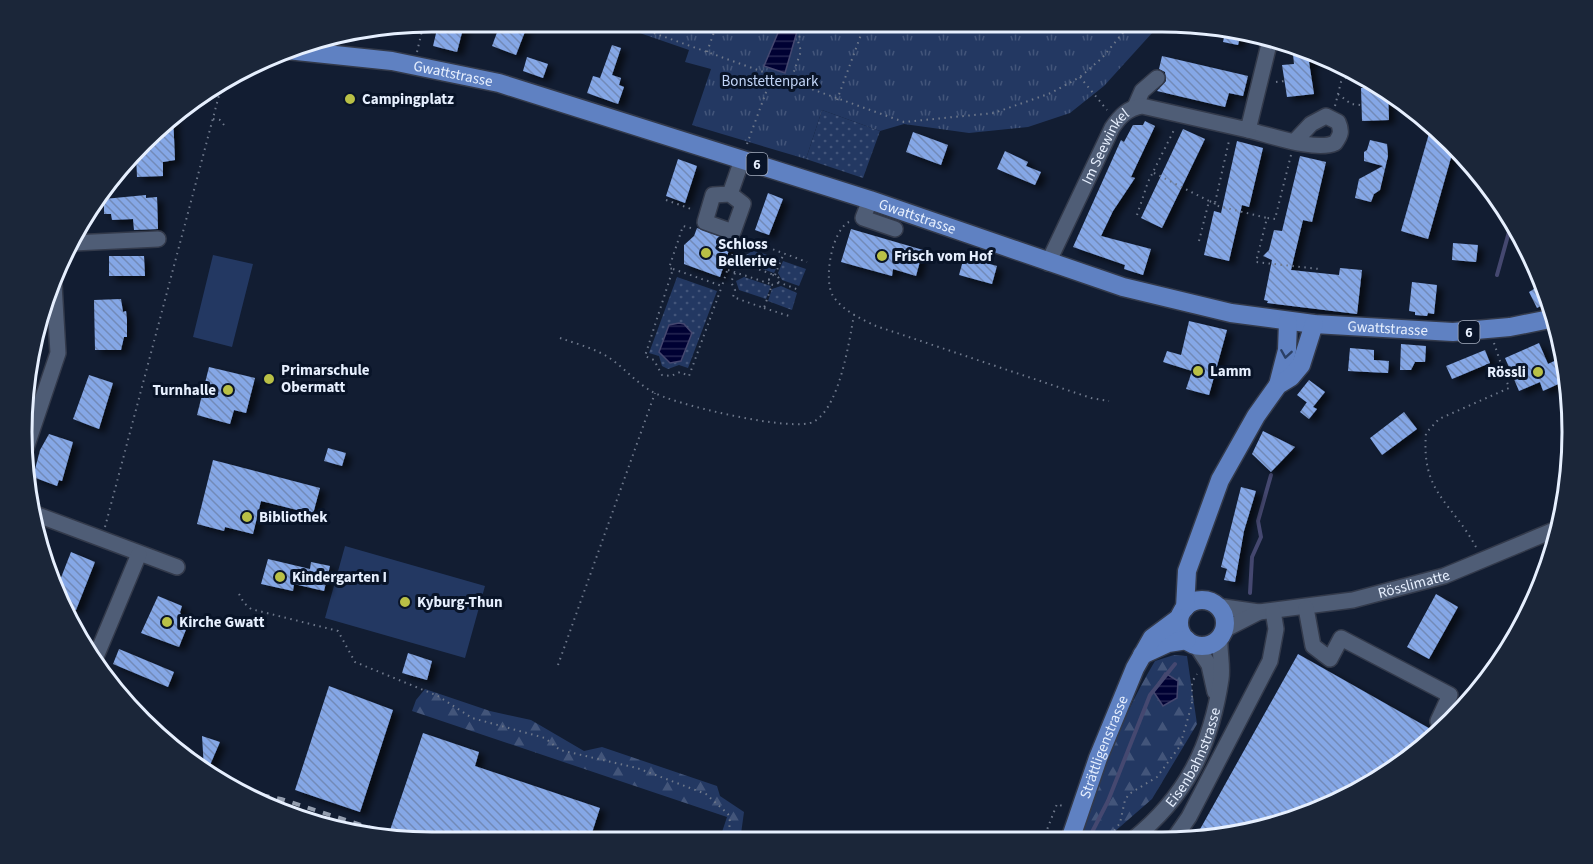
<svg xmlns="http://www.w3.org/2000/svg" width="1593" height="864" font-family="'Source Sans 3',sans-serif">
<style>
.grass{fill:url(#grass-dots);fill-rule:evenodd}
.forest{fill:url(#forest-firs)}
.park{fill:url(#park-tufts)}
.garden{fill:#233862}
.water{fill:url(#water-rules);stroke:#454870;stroke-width:1.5}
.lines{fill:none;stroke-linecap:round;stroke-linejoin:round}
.stream{stroke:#454870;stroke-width:4}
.building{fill:url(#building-back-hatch);filter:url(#shadow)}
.minor-casing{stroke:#333a4b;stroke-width:18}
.major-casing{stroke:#333a4b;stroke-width:21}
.path{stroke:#6e788b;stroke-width:2;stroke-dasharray:1.5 4.5;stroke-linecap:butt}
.minor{stroke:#4f5d76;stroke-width:15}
.major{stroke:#5f81c2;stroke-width:18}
.rail{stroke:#939dae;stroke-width:4;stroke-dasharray:8 8;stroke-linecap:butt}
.oneway{stroke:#2b4066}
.poi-dot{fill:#b9c046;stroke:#091428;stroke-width:2}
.labels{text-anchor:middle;stroke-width:6;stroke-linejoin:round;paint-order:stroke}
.shield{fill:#091428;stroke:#a4adbe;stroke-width:1.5}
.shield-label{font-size:14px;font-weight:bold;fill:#e6effe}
.street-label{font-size:15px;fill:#e6effe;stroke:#091428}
.park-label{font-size:15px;fill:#c3d6f8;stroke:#091428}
.poi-label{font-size:15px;font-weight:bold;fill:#e6effe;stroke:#091428;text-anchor:start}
.rim{fill:none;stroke:#e6effe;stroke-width:3}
</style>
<defs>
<pattern id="grass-dots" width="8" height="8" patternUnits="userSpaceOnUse" patternTransform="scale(1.5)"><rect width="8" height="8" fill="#233862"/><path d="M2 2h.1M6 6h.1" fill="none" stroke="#43557a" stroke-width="1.8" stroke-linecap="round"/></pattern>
<pattern id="forest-firs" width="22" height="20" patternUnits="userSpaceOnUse" patternTransform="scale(1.5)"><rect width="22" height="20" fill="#233862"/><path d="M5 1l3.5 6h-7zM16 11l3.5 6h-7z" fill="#43557a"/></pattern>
<pattern id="park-tufts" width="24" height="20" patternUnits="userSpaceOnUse" patternTransform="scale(1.5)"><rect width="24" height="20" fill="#233862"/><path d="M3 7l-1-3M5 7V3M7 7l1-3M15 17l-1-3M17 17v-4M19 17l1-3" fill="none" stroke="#43557a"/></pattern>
<pattern id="water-rules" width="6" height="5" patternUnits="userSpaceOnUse" patternTransform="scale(1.5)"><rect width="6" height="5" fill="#000133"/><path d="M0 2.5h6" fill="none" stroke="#252652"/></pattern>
<pattern id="building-back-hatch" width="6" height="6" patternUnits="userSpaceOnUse" patternTransform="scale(1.5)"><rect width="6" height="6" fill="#85a7e6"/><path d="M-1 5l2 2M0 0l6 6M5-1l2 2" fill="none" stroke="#728ab8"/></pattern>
<filter id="shadow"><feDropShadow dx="6" dy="4" stdDeviation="3" flood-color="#0009"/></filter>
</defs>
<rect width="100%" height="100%" fill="#121d32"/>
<path class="grass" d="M822 110 880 131 863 178 806 159Z
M754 250 780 260 774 273 749 264 746 255Z
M783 261 806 269 799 286 782 280 778 273Z
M677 277 717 291 688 368 679 365 668 369 662 366 659 356 649 353ZM682 323 691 334 682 360 668 362 662 354 669 325Z
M744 277 771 286 766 299 739 290 736 281Z
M781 286 797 293 792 310 768 301 772 289Z"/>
<path class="forest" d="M1174 655 1187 656 1197 724 1152 799 1105 840H1080C1098 779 1122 716 1155 661Z
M425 689 490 711 531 720 584 751 602 747 717 786 720 796 744 812 740 841H719L727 817 412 711 416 700Z"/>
<path class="park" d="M605 21 1162 22 1104 86 1070 113 1028 127 969 133 904 124 880 131 822 110 806 159 692 125 711 69 685 62 689 50Z"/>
<path class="garden" d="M213 255 253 264 232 347 193 337Z
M345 546 485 586 465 658 325 618Z"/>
<path class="water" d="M783 21H800L785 73 764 66Z
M679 323 684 324 692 333 681 361 670 363 659 352 669 325Z
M1165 673 1178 681 1177 698 1163 706 1153 691Z"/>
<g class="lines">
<path class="stream" d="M1497 275 1512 221
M1250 593 1252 557 1261 537 1258 521 1271 475
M1088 840 1108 801 1150 695 1175 664"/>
</g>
<path class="building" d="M453 21H465L457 52 433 46 438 25 451 29Z
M515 25 526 29 516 55 492 46 499 27 512 32Z
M1226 28 1242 31 1238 45 1223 42Z
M612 45 621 48 612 75 621 78 619 85 624 87 618 104 587 93 593 76 600 78Z
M1292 45 1327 60 1309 62 1314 94 1287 97 1282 65 1294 64Z
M1162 56 1248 76 1243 96 1229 93 1225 107 1157 91 1166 81 1165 72 1159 69Z
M527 57 548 64 543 78 523 71Z
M1372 80 1388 92 1389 120 1362 121 1361 88H1373Z
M173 115 175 160 163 162V176L137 177 136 155 143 147H150V140Z
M1145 121 1155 126 1131 177 1135 178 1113 211 1101 236 1151 249 1143 275 1124 269 1125 265 1073 247 1121 140 1124 142 1133 125H1143Z
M1432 123 1454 147 1428 239 1401 231Z
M1183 129 1205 139 1162 228 1141 218Z
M913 132 948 145 941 165 906 152Z
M1370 140 1387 144 1388 156 1380 190 1374 194 1371 202 1355 198 1359 179 1383 166 1364 161V152L1367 150Z
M1237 141 1263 148 1249 207 1242 205 1229 261 1204 255 1214 211 1221 213Z
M1005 151 1028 162 1026 166 1041 172 1035 185 997 169Z
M1300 156 1326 162 1312 222 1303 220 1291 270 1339 275 1340 268 1362 270 1357 314 1267 303 1268 301 1264 300 1272 260 1263 256 1269 250 1274 230 1282 231Z
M678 159 697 166 685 203 666 196Z
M768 193 783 199 769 235 755 230Z
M146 195V198L157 197 158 229 134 230 133 219 112 220 111 214H104V199Z
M697 228 732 241 720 277 684 264V245L694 236Z
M851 229 923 250 916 276 893 269 892 276 841 262Z
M1453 243 1478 245 1476 262 1452 260Z
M109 256H144L145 276H109Z
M964 257 997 266 992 284 959 275Z
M1412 282 1437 285 1434 314 1428 313 1427 316 1415 315V312L1409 311Z
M1542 284 1549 302 1537 308 1529 292Z
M121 299 123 312 126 311 127 320V337H124L121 350H95L94 300Z
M1189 321 1227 330 1209 395 1186 389 1192 371 1163 362 1167 351 1181 355Z
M1539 343 1548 364 1563 357 1567 380 1543 391 1540 382 1519 391 1505 358Z
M1401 344 1426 346 1425 362H1415L1411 370H1400Z
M1350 348 1374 350V360L1389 361 1388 373 1348 371Z
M1485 350 1490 363 1452 379 1446 366Z
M209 367 255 378 246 413 234 410 230 424 197 415Z
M89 375 113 383 99 429 73 419Z
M1309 380 1325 392 1313 407 1317 409 1309 419 1300 412 1307 402 1309 404 1297 395Z
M1404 412 1417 429 1382 455 1370 438Z
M1263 431 1295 447 1271 472 1252 454Z
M49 434 73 442 62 481 59 480 57 486 33 477 40 450Z
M328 448 346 453 342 466 324 461Z
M213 460 320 488 313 514 261 501 253 534 225 527 224 531 197 524Z
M1241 487 1256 491 1244 531 1235 582 1224 580 1227 569 1221 567Z
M71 552 95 562 76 610 62 604 55 593Z
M268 559 310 569 311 562 330 566 324 591 294 584 293 591 261 584Z
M1436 594 1458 607 1429 659 1407 647Z
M158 596 182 606 180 612 183 620 189 622 179 647 141 633Z
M119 649 174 672 168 687 113 664Z
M408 653 432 661 427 680 402 673Z
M1298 654 1434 731 1430 738 1390 774 1293 821 1214 840H1194Z
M329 686 393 710 360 812 295 790Z
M423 733 479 752 475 766 600 808 589 842H405L387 839Z
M202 736 220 742 207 772 204 769Z"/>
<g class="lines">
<defs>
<g id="minor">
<path d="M1135 107 1142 91 1157 78"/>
<path d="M1248 130C1270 135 1316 152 1335 143 1341 135 1342 131 1338 122L1326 116 1311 124 1295 141"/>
<path d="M730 194 743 204 733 232 705 222 713 195 730 194 742 160"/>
<path d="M870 200 863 218 895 229"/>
<path d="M73 243 158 239"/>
<path id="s1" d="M1048 263 1112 128C1120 116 1128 108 1142 106L1248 130 1271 36"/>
<path d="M22 460 58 353 54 284"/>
<path d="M35 514 177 567"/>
<path id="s2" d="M1217 606 1259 612 1353 600 1444 576 1559 528"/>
<path d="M1306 608 1313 646 1330 659 1341 638 1450 695 1438 721 1444 726"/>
<path d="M1224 630 1259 612"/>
<path d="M1196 645 1209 665 1215 692"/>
<path d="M95 659 139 554"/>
<path id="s3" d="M1132 840C1186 797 1211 746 1221 679 1223 665 1219 651 1220 637"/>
<path d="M1173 840 1189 817 1270 661 1276 629 1273 611"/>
</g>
<g id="major">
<path id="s4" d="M287 50 392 61 499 83 870 200 1123 287 1231 313 1314 324 1453 332 1510 327 1555 318"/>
<path d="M1278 385 1287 350 1288 322"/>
<circle cx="1202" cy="623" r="23"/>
<path d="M1185 608 1187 571 1220 480 1256 416 1278 385 1291 377 1301 365 1314 324"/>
<path d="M1142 655 1168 643 1187 640"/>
<path id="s5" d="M1070 840 1098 758 1135 668 1152 638 1179 618"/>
</g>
</defs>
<use href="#minor" class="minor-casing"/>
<use href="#major" class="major-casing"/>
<path class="path" d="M620 21 904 122 994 113 1051 93 1080 77 1102 58 1132 22
M1283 48H1292
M417 52 424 22
M707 52 718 21
M1080 77 1107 110
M229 81H234L239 86
M1276 82 1285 81
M790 83 801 51 798 41 805 21
M1338 94 1351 104 1361 105
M837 100 866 21
M1335 106 1341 82 1354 71
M213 119 220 120 224 125
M747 144 772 76
M1291 155 1275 219 1267 218 1256 262 1319 269
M1154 173 1209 201
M666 200 694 210
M1215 203 1214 205 1267 218
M1137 215 1148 182 1175 128
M849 222C832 230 823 280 833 296 842 310 861 319 876 326L1091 398 1109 401
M691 228 683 226 669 268 673 269 645 356 654 360 662 375 671 376 680 372 689 376 722 286
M1199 241 1209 201 1215 203 1229 141
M731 259 774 275
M739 262 742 251 750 248 753 242 807 262
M673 269 722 286 735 247
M728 270 771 284
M735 273 731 282 735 290 733 297 764 308 772 285
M775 275 784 253
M769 280a5 5 0 1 1 10 0a5 5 0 1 1-10 0Z
M778 282 799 290
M764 308 789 316
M560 338C577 344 597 349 611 359 625 369 636 382 651 391 671 404 796 434 815 421 840 405 849 342 854 315
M105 527 222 84
M1476 547C1451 501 1421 493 1426 433L1439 419 1509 388 1494 343
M239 594 244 603 251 609 338 631 355 662 438 696 472 718 545 738 560 750 637 768 706 794 728 814 730 821 728 841
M558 665 655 393
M1043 840 1057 804 1065 807
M1107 840 1120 823 1125 800 1129 794 1157 777 1180 746 1192 704V682L1197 674"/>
<use href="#minor" class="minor"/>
<use href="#major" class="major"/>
<path class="rail" d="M230 789 281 799 389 834"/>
</g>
<defs><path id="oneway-chevron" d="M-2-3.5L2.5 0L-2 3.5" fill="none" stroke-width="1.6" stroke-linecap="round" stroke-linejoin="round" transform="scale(1.5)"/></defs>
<use class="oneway" href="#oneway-chevron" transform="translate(1286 354) rotate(99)"/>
<g class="poi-dot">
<circle cx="350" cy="99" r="6"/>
<circle cx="706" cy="253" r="6"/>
<circle cx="882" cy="256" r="6"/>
<circle cx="1198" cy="371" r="6"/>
<circle cx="1538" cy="372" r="6"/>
<circle cx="269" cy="379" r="6"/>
<circle cx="228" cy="390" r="6"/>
<circle cx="247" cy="517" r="6"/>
<circle cx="280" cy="577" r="6"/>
<circle cx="405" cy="602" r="6"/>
<circle cx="167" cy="622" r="6"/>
</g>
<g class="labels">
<g class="shield">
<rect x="746.5" y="153" width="21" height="22" rx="4.5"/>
<rect x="1458.5" y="321" width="21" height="22" rx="4.5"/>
</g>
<g class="shield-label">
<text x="757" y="169">6</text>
<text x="1469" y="337">6</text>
</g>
<g class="street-label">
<text dy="5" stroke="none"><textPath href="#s4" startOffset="168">Gwattstrasse</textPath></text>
<text dy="5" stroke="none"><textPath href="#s1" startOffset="130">Im Seewinkel</textPath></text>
<text dy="5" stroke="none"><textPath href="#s4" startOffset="654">Gwattstrasse</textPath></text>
<text dy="5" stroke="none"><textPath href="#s4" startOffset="1140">Gwattstrasse</textPath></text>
<text dy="5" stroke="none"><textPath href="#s2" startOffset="200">Rösslimatte</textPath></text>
<text dy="5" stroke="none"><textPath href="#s5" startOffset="99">Strättligenstrasse</textPath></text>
<text dy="5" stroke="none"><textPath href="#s3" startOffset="105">Eisenbahnstrasse</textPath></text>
</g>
<g class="park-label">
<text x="770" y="86">Bonstettenpark</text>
</g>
<g class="poi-label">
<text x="362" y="104">Campingplatz</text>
<text x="718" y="249">Schloss<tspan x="718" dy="17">Bellerive</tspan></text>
<text x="894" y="261">Frisch vom Hof</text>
<text x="281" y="375">Primarschule<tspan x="281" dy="17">Obermatt</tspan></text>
<text x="1210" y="376">Lamm</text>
<text x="1526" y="377" text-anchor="end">Rössli</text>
<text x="216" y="395" text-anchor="end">Turnhalle</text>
<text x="259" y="522">Bibliothek</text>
<text x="292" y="582">Kindergarten I</text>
<text x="417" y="607">Kyburg-Thun</text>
<text x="179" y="627">Kirche Gwatt</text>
</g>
</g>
<path d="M0 0H1593V864H0ZM432 32H1162A400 400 0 0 1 1562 432V432A400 400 0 0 1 1162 832H432A400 400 0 0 1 32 432V432A400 400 0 0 1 432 32Z" fill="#1b2639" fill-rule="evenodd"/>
<path class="rim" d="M432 32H1162A400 400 0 0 1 1562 432V432A400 400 0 0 1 1162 832H432A400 400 0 0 1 32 432V432A400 400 0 0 1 432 32Z"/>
</svg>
